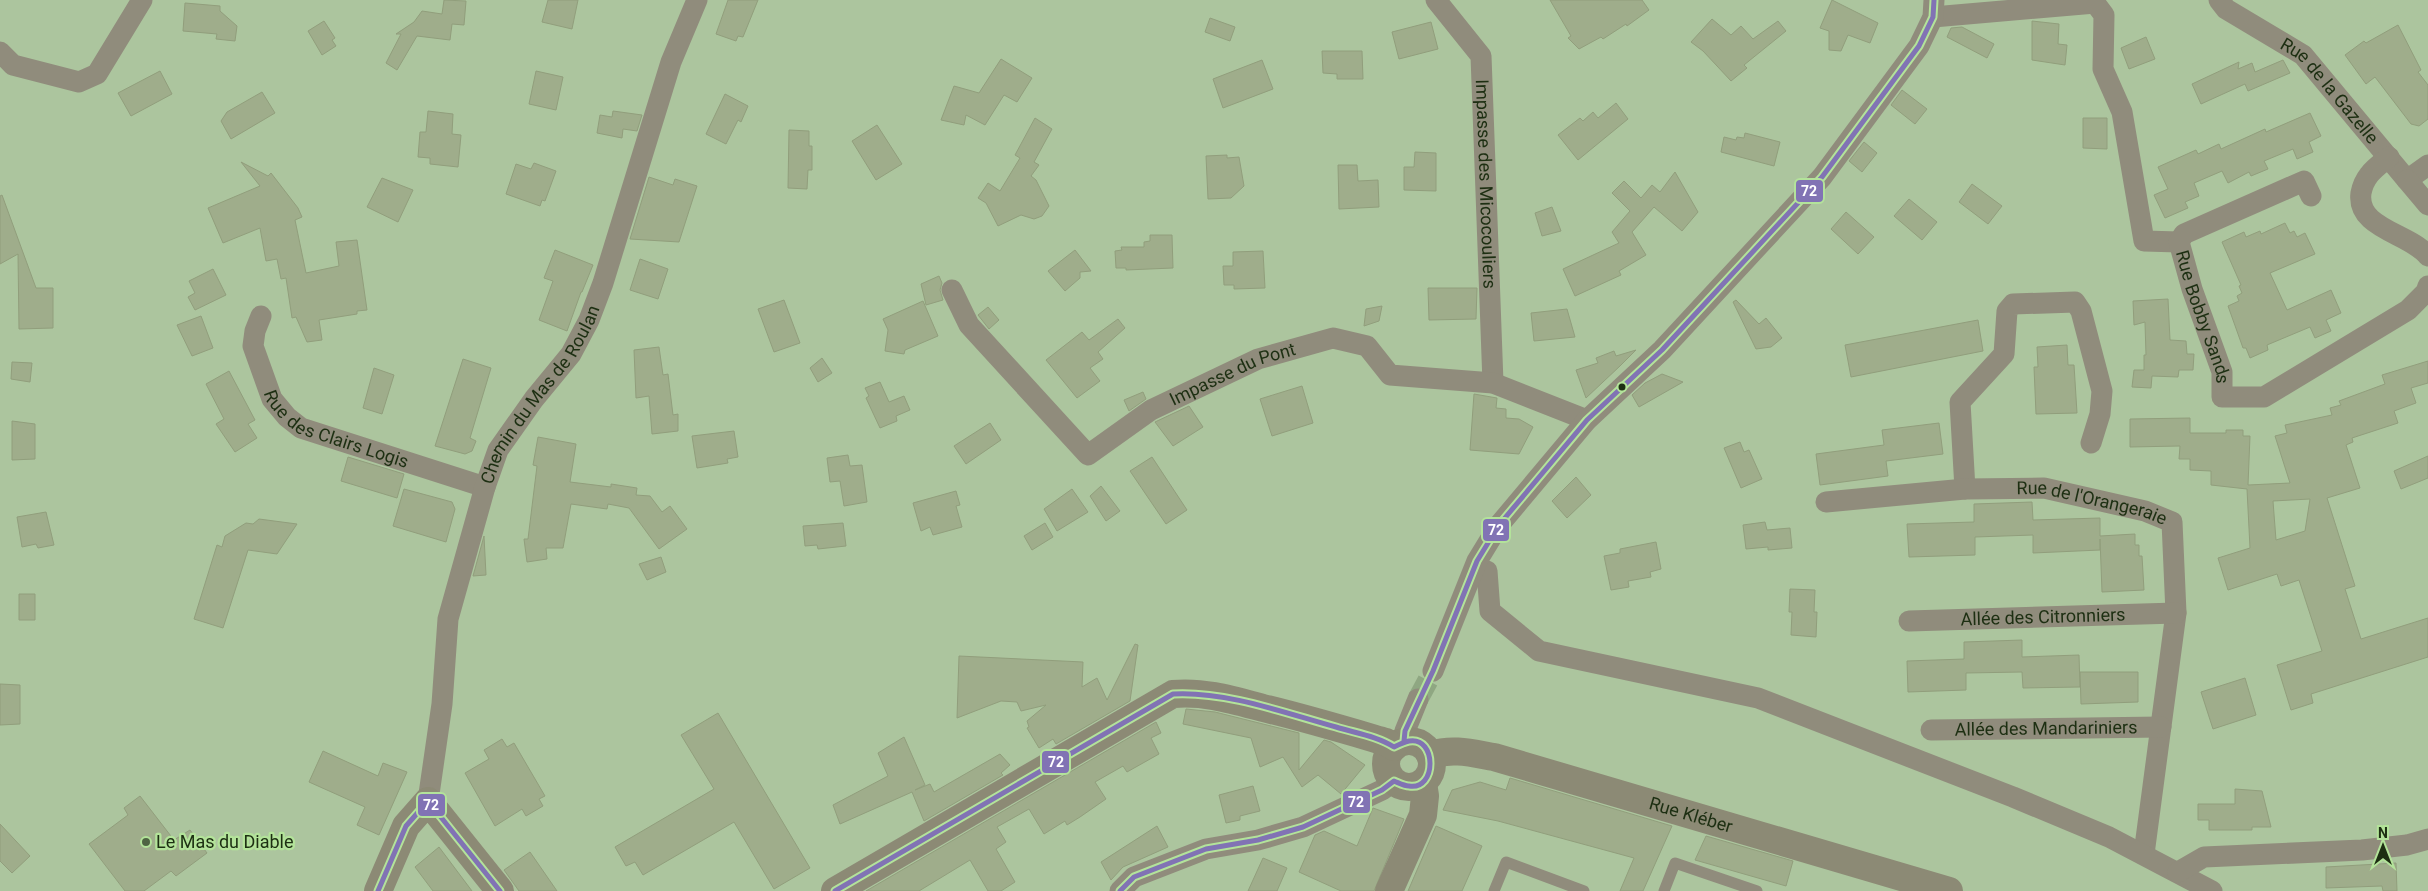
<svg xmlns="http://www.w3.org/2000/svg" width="2428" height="891" font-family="Roboto,sans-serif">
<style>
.building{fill:#9fad8b;stroke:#919e7c;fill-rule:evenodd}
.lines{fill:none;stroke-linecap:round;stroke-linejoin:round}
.street-tunnel{stroke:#8fa782;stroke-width:21;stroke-dasharray:21 11;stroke-linecap:butt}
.lane{stroke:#908c7c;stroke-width:11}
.street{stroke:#908c7c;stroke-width:21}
.secondary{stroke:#8c8a75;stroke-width:28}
.bus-1-casing{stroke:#b3e39a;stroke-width:9}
.bus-1{stroke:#8173b4;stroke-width:5}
.bus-dot{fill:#1d2f12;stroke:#b3e39a;stroke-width:2}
.poi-dot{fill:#4f6443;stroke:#b3e39a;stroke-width:2}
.labels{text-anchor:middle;stroke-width:4.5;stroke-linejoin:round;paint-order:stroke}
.street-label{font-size:18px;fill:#1d2f12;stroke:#b3e39a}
.poi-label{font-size:18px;fill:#1d2f12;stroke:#b3e39a;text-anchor:start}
.line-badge{stroke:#b3e39a;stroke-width:2}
.badge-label{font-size:14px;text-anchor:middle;font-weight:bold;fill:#fff}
</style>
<rect width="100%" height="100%" fill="#acc59e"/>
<path class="building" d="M444 0 466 1 464 25 452 24 450 40 417 36 397 70 386 63 401 34H396L414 22 422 11 442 14Z
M548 0H578L572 29 542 22Z
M728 0H758L743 37 738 36 736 41 716 34Z
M1550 0H1642L1649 10 1627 26 1626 24 1603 39 1601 37 1579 49 1568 38 1571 36Z
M1832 0 1878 23 1870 43 1848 35 1841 51 1829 50V31L1820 28Z
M185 3 220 6V11L237 26 235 41 216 39 217 34 183 31Z
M1210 18 1235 27 1230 41 1205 32Z
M1712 19 1731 35 1741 26 1753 39 1778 21 1786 31 1744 65 1747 68 1731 81 1703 51 1691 42Z
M324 21 335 38 332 40 336 46 322 55 308 31Z
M2032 21 2059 24 2058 44 2067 45 2065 65 2032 60Z
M1431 22 1438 49 1399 59 1392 32Z
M2398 25 2421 70 2418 72 2428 85V119L2419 126 2411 124 2375 77 2366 84 2345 55 2364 41 2366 43Z
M1962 27 1994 44 1987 58 1947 37 1951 28Z
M2146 37 2155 59 2129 69 2121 48Z
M1322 51H1362L1363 79H1337V74L1323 73Z
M1001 59 1032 78 1017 102 1004 95 985 125 966 115 964 125 941 120 954 86 979 93Z
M1262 60 1273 89 1223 108 1213 79Z
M2283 60 2290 73 2248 91 2245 84 2201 104 2192 84 2239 62 2238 69 2252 63 2255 72Z
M160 71 172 94 131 116 118 93Z
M536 71 563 77 556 110 529 104Z
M1902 90 1927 109 1915 124 1891 105Z
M262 92 275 113 231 139 221 121 227 112Z
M725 94 748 106 741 122 738 120 726 144 706 134Z
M1616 103 1628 119 1578 160 1558 135 1580 118 1583 121 1593 112 1598 118Z
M428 111 453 114 452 134 461 135 458 167 430 164V158L418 157 420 132H426Z
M613 111 642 115 637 131 623 129 622 138 597 133 600 115 612 117Z
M2310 113 2321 136 2309 142 2313 152 2297 159 2293 149 2264 161 2268 169 2251 176 2249 172 2228 183 2222 171 2194 183 2199 196 2185 202 2188 208 2165 218 2154 195 2168 189 2158 167 2196 150 2198 154 2219 144 2221 149 2265 129 2266 132Z
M1035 118 1052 129 1034 162 1039 165 1031 176 1036 180 1049 206 1042 216 1034 219 1021 215 998 226 986 203 978 198 988 183 1000 191 1020 158 1015 155Z
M2083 118H2107V149L2083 148Z
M877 125 902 164 876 180 852 141Z
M789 130 809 131V146H812V170H808L807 189 788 188Z
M1745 133 1780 142 1774 166 1721 152 1724 137 1736 140 1737 137 1744 138Z
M1864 142 1877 153 1862 172 1849 161Z
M1415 152 1436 153V191L1404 190V167H1414Z
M1227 155V158L1239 157 1244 186 1231 198 1208 199 1206 156Z
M241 162 268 176 271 173 298 208 302 217 295 220 306 273 339 266 336 242 357 240 367 310 357 311V314L319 320 322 340 307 342 296 317 292 318 286 278 281 279 277 259 266 261 260 228 223 243 208 208 260 186Z
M534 163 556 171 545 201 542 200 540 206 506 194 516 164 531 169Z
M1338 165H1357L1358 181 1378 180 1379 207 1339 209Z
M1675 172 1698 212 1682 231 1654 207 1632 232 1646 255 1619 271 1621 275 1575 296 1563 269 1619 243 1612 232 1630 211 1612 193 1624 181 1641 198 1652 185 1660 192Z
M649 177 673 185 675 179 697 186 679 242 630 239Z
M382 178 413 190 398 222 367 207Z
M1972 184 2002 206 1988 224 1959 202Z
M2 195 36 288H53V328L19 329 18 254 0 264V196Z
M1909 199 1937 222 1922 240 1894 216Z
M1552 207 1561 231 1542 236 1535 213Z
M1846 212 1874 237 1858 254 1831 229Z
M2285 223 2290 233 2294 231 2297 237 2305 233 2315 254 2270 273 2287 310 2331 290 2341 313 2326 320 2331 331 2315 338 2310 327 2267 345 2268 350 2250 358 2246 348H2243L2228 306 2239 301 2237 296 2242 293 2239 286 2241 285 2222 242 2244 232 2246 237 2260 231 2261 234Z
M1150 235H1172L1173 268 1126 270V268H1116L1115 251 1122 250 1121 247H1144V242L1150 241Z
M555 250 593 265 582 292H581L567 331 539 320 553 281 544 278Z
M1075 250 1091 271 1080 272V278L1065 291 1048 271Z
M1263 251 1265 288 1234 289V285H1224L1223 266H1233V252Z
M640 259 668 269 658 299 630 290Z
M213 269 226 295 195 310 188 297 195 293 189 281Z
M939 276 942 283 940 290 943 300 926 305 921 284Z
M1428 288H1477L1476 319 1429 320Z
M2168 299 2170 340 2186 341 2187 354H2194L2193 370H2179L2178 377 2152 376 2151 388 2132 387 2134 370H2144V355H2146L2145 323V322L2134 325 2133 301Z
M784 300 800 343 774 352 758 309Z
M1736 300 1759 324 1766 318 1782 338 1771 347 1756 349 1733 302Z
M923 301 938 336 905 350 904 354 885 351 888 330 883 319Z
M1382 306 1379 321 1364 326 1366 309Z
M988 307 999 320 989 329 978 315Z
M1567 309 1575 337 1534 341 1531 313Z
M201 316 213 348 192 356 177 325Z
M1118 319 1125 328 1098 352 1103 359 1090 368 1100 381 1077 398 1046 360 1082 332 1089 340Z
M1978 320 1983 351 1851 377 1845 345Z
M2067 345 2068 365H2074L2077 413 2036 414 2034 367H2038L2037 347Z
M659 347 663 375 668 374 673 415 678 414V431L652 434 649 396 636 398 634 350Z
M1636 350 1620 366 1586 398 1576 370 1598 363 1596 358 1614 351 1616 356Z
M822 358 832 373 818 382 810 368Z
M463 359 491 368 470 438 476 441 472 451 465 454 435 446Z
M2428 361V383L2411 388 2416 403 2394 411 2398 423 2352 438 2353 442 2346 445 2360 488 2327 498 2355 586 2345 589 2361 639 2428 618V657L2311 694 2313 703 2291 710 2277 665 2322 651 2299 580 2281 586 2277 574 2228 590 2218 558 2250 548 2247 489 2211 485V471L2190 470V459H2179L2180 446 2130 447V419L2190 418V433H2226V430H2243V436H2250L2248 485 2290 483 2275 436 2287 433 2285 425 2332 415 2330 408 2341 405 2339 401 2385 384 2382 375ZM2310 499 2305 531 2276 540 2273 501Z
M12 362 32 363 30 382 11 379Z
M374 368 394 375 382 414 363 408Z
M229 371 255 420 248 424 257 438 235 452 216 424 224 419 206 384Z
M1662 374 1683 382 1639 407 1632 395 1645 383Z
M880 382 889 402 904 396 910 410 896 416 897 421 880 428 866 398 869 396 865 388Z
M1302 386 1313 423 1272 436 1260 399Z
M1143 392 1146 399 1129 411 1124 400Z
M1474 394 1497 398 1496 408 1506 409V418L1519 419 1533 427 1519 454 1470 450Z
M1189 406 1203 427 1173 446 1155 422Z
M12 421 35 424V459L12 460Z
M990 423 1001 440 966 464 954 446Z
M1939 423 1943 454 1886 461 1888 476 1820 485 1816 454 1884 445 1882 430Z
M734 431 738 457 727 459 728 463 697 468 692 436Z
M538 437 576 444 570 482 611 487V484L637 488 636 495 650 496 662 512 670 506 687 529 659 549 629 508 608 504 607 509 571 504 563 548H546L547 559 527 562 524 539H528L537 466 533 465Z
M1740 442 1744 452 1749 450 1762 479 1741 488 1724 448Z
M848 455 850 466 862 465 867 502 844 506 840 481 830 482 827 458Z
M2428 456V478L2401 489 2394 471Z
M348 457 404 474 397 498 341 481Z
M1152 457 1187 510 1166 524 1130 471Z
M1576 477 1591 495 1567 518 1552 501Z
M1101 486 1120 511 1106 521 1090 496Z
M404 489 452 502 455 509 446 542 393 526Z
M1072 489 1088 512 1057 531 1044 509Z
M956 491 960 505 956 506 962 527 933 535 930 527 921 531 913 503Z
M2032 502 2033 520 2100 518V536L2135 534V545H2139V556H2142L2144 590 2102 592 2100 539V550L2033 553V535L1975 537V555L1909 557 1907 524 1974 522V504Z
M46 512 54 545 38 548 36 544 22 547 17 517Z
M259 519 297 524 277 554 248 550 223 628 194 619 217 545 222 547 225 536 246 523 253 524Z
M1765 522 1767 530 1790 528 1792 548 1768 550V547L1746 549 1743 525Z
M843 523 846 546 818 549 817 545 805 546 803 526Z
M1045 523 1053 537 1032 550 1024 536Z
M484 536 486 575 473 576Z
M1656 542 1661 569 1650 572 1651 577 1628 581 1629 587 1611 590 1604 556 1620 553V549Z
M661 557 666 572 647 580 639 564Z
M1790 589 1815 590 1814 612H1817L1816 637 1791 635 1792 612H1789Z
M19 594H35V620H19Z
M2022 640V657L2079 655 2080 687 2023 688 2022 672 1966 673V690L1908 692 1907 661 1964 659V642Z
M1135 644 1138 645 1130 701 1056 744 1053 739 1039 748 1027 728 1029 727 1027 721 1046 705 1021 711 1017 702 1001 701 957 718 959 656 1083 662 1082 687 1097 678 1107 700Z
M2080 672H2138V702L2081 704Z
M2245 678 2256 715 2213 729 2201 692Z
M0 684 20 685V724L0 725Z
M1186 709 1215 712 1299 733V770L1324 740 1331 742 1365 765 1341 794 1318 775 1302 787 1283 757 1260 767 1251 738 1183 724Z
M718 713 810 868 774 889 734 822 643 875 635 862 626 866 615 847 714 789 681 735Z
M1156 722 1161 733 1151 738 1159 754 1127 772 1123 766 1095 782 1106 799 1080 817 1067 825 1065 821 1044 834 1029 809 997 827 1006 842 996 849 1015 882 1001 891H988L970 860 919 891H866Z
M904 737 925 785 915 790 930 784 934 792 1000 754 1010 765 1001 773 1003 775 924 821 912 792 840 824 833 805 888 776 878 753Z
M502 739 507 747 514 743 545 796 539 799 543 806 526 816 522 809 495 826 465 773 489 759 484 750Z
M323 751 378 776 383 763 407 772 379 835 357 825 365 807 309 782Z
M1510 778 1672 826 1643 891H1620L1634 858 1498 821 1443 810 1452 790 1480 782 1506 790Z
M1253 786 1260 811 1240 816V820L1226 823 1219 795Z
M2235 789 2262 791 2271 827H2252V830H2209V820H2198V804H2235Z
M140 796 174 840 190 830 207 853 176 876 171 871 144 891H125L89 844 128 815 124 808Z
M1373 808 1404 819 1374 891H1341L1299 872 1315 835 1324 831 1357 846Z
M0 824 30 856 12 873 0 861Z
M1157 826 1168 847 1123 867 1111 880 1101 862Z
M1436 826 1482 846 1462 891H1408Z
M1706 836 1793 861 1786 886 1695 860Z
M439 847 472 891H433L415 867Z
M530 852 557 891H519L504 870Z
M1263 858 1287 868 1277 891H1248Z
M2396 863 2397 891H2383L2382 886 2326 888V867Z"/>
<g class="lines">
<path class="street-tunnel" d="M1418 699 1433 671"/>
<path class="lane" d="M1494 891 1506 862 1584 891
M1664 891 1675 863 1757 891"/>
<g class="street">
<path id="s1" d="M1436 0 1481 56 1493 383"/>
<path id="s2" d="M2219 0 2226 9 2303 55 2407 180 2428 165"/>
<path d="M1933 17 2095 3 2104 15 2103 69 2122 112 2144 241 2179 242"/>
<path d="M0 52 13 65 79 82 97 74 142 0"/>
<path d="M2389 157C2383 162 2374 168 2369 175 2365 180 2362 188 2361 193 2356 229 2410 233 2428 256"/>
<path d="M2407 180 2428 205"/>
<path id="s3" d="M2311 196 2304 181 2184 234 2179 242 2192 289 2222 372V397H2264L2408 310 2426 292 2428 286"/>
<path id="s4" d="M952 290 969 325 1088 455 1151 410 1258 359 1333 338 1367 346 1390 375 1493 383 1587 420"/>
<path id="s5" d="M261 316 255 331 253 346 272 399 287 417 301 428 485 487"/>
<path d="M1965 489 1960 402 2004 354 2007 311 2013 304 2075 302 2081 311 2102 391 2100 414 2091 443"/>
<path id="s6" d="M1826 502 1965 489 2044 488 2145 511 2172 522 2176 613 2144 854"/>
<path d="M1487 571 1490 611 1539 651 1758 698 2013 797 2109 837 2212 891"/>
<path id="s7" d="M1909 621 2176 613"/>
<path d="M1433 671 1477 561 1499 525 1587 420 1662 350 1822 177 1919 46 1933 17 1934 0"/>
<path id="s8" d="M1931 730 2161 727"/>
<path d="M1404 741 1405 731 1418 699"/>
<path id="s9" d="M428 801 442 704 448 619 485 487 498 450 534 399 571 354 589 320 603 283 671 62 697 0"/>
<path d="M2178 872 2204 857 2362 850 2407 845 2428 839"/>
<path d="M1120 891 1134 877 1206 849 1258 840 1303 827 1382 790 1394 781"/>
</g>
<g class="secondary">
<circle cx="1409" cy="764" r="23"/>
<path id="s10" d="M1430 755C1453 748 1471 753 1494 757L1949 891"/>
<path d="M378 891 406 826 428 801 500 891"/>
<path d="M835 891 1173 694C1204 691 1233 700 1263 708 1305 718 1345 730 1386 742L1394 747"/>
<path d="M1389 891 1423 815 1425 796 1423 783"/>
</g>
<defs>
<path id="bus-1" d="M1404 741 1405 731 1433 671 1477 561 1499 525 1587 420 1662 350 1822 177 1919 46 1933 17 1934 0
M378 891 406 826 428 801 500 891
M835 891 1173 694C1226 691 1285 713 1336 727 1355 733 1377 736 1394 747 1398 745 1404 742 1409 741 1437 736 1437 791 1409 786 1404 786 1399 783 1394 781L1382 790 1303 827 1258 840 1206 849 1134 877 1120 891"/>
</defs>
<use href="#bus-1" class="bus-1-casing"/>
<use href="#bus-1" class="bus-1"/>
</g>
<circle class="bus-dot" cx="1622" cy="387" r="4.5"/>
<circle class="poi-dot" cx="146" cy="842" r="5"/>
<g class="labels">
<g class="street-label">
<text dy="6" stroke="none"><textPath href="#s2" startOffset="145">Rue de la Gazelle</textPath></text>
<text dy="6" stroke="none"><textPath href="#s1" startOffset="200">Impasse des Micocouliers</textPath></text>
<text dy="6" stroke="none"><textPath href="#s3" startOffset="236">Rue Bobby Sands</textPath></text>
<text dy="6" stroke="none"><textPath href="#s4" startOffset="382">Impasse du Pont</textPath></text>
<text dy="6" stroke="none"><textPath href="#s9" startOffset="429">Chemin du Mas de Roulan</textPath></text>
<text dy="6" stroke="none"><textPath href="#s5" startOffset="160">Rue des Clairs Logis</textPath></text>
<text dy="6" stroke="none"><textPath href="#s6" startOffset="268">Rue de l'Orangeraie</textPath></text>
<text dy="6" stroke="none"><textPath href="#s7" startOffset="134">Allée des Citronniers</textPath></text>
<text dy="6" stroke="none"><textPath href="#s8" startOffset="115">Allée des Mandariniers</textPath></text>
<text dy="6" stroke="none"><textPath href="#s10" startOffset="270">Rue Kléber</textPath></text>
</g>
<g class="poi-label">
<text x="156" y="848">Le Mas du Diable</text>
</g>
</g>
<g class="line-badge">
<rect x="1795" y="179" width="29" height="24" rx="5" fill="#8173b4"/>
<rect x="1482" y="518" width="28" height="24" rx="5" fill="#8173b4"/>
<rect x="1041" y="750" width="29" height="24" rx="5" fill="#8173b4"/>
<rect x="1342" y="790" width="29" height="24" rx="5" fill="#8173b4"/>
<rect x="417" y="793" width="29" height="24" rx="5" fill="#8173b4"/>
</g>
<g class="badge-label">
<text x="1809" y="196">72</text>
<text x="1496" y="535">72</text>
<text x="1056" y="767">72</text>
<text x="1356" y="807">72</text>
<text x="431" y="810">72</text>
</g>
<g transform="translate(2383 846)" stroke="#b3e39a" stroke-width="4" paint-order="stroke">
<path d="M0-4L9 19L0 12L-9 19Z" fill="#1d2f12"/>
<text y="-8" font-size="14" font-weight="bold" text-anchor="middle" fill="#1d2f12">N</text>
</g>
</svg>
